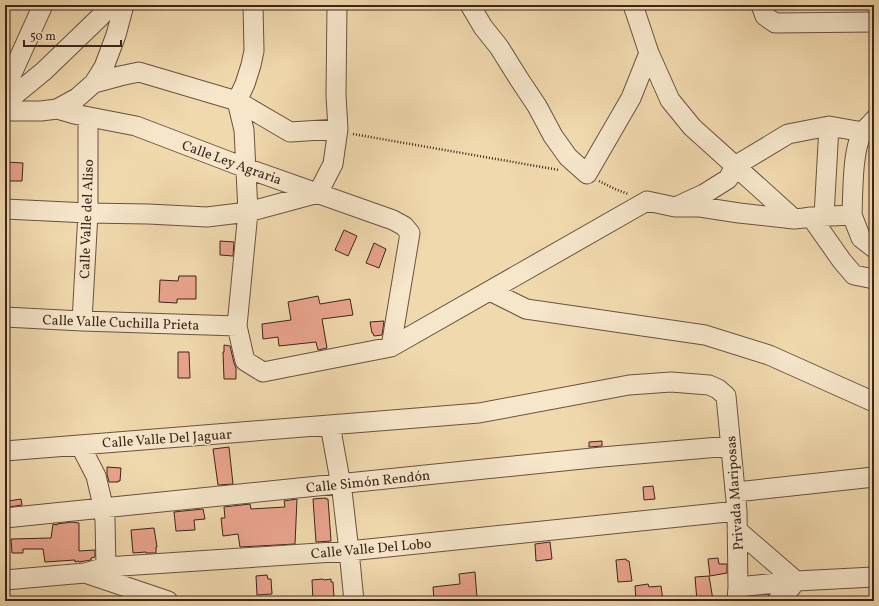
<svg xmlns="http://www.w3.org/2000/svg" width="879" height="606" font-family="Vollkorn,serif">
<style>
.building{fill:#eaa48e;stroke:#3d251b}
.lines{fill:none;stroke-linecap:round;stroke-linejoin:round}
.minor-casing{stroke:#6a5240;stroke-width:21}
.path{stroke:#3d251b;stroke-width:2.5;stroke-dasharray:1 2;stroke-linecap:butt}
.minor{stroke:#f6e6ca;stroke-width:19}
.labels{text-anchor:middle;stroke-width:3;stroke-linejoin:round;paint-order:stroke}
.street-label{font-size:14px;fill:#3d251b;stroke:#f6e6ca}
</style>
<rect width="100%" height="100%" fill="#f1d9ae"/>
<filter id="stains"><feTurbulence type="fractalNoise" baseFrequency=".005" numOctaves="4"/><feColorMatrix values="0 0 0 0 .2 0 0 0 0 .09 0 0 0 0 .02 0 0 0 .5 -.17"/></filter>
<radialGradient id="worn" r=".72"><stop offset=".6" stop-color="#630" stop-opacity="0"/><stop offset="1" stop-color="#630" stop-opacity=".3"/></radialGradient>
<path class="building" d="M6 162 23 163 22 181H5Z
M344 230 357 236 348 256 335 250Z
M220 241 234 242 233 256 220 255Z
M374 243 386 249 379 268 366 263Z
M179 276H196V299H177V303L159 302 160 280 178 281Z
M318 296 320 304 350 299 353 315 322 319 327 348 318 350 316 342 279 346 278 337 263 339 262 324 291 320 288 302Z
M384 321 382 335 374 336 373 333H372L370 322Z
M224 345 230 346 234 363 236 368V379H224L223 352H224Z
M178 352H189L190 378H178Z
M602 441V446L589 447V442Z
M229 447 233 484 218 485 213 449Z
M107 467 121 468 120 481H118V482H109L107 474Z
M653 486 655 499 644 500 643 487Z
M326 498V499H328L331 541 316 542 313 499Z
M21 499 22 505 9 507 8 501Z
M297 499 295 544 240 547 238 534 223 536 221 518H225L224 507 250 504 251 509 285 507 284 501Z
M203 509 205 519 194 520 195 530 176 531 174 512Z
M72 522 79 523V551L95 550V557L91 558V560L79 562V561L75 562V560L45 562 43 549H23V553H12L11 539 51 538 53 524 57 525V524Z
M154 528 157 547H156V553H146V552L133 553 131 530Z
M550 542 552 559 536 561 535 544Z
M718 558 719 564H727V573L710 576 708 559Z
M626 559 627 561H629L632 581 618 582 616 560Z
M475 572 477 598 434 600 433 587 460 584 459 574Z
M267 575 268 579H271L272 594 257 595 256 576Z
M709 576 713 600H708V601H697L695 577Z
M323 579 324 580 331 579V582H333L334 598 313 601 312 580Z
M648 584 649 587 661 586 663 601H636L635 586Z"/>
<g class="lines">
<defs>
<path id="minor" d="M253 5 254 51 251 65 245 84 237 101 244 130 248 212 237 326 245 361 263 372 391 347 647 201 675 207H700L739 213 794 219 804 218 811 217 852 215C853 194 852 148 863 132 866 128 871 124 874 120
M470 5 483 27 499 47 519 79 537 106 553 136 568 157 587 174 631 98 649 53
M633 5 649 53 670 100 692 127 794 219
M761 5 765 16 775 23 874 22
M94 83 120 76 139 72 237 101 290 132 338 129
M5 89 43 5
M5 103 44 71 100 17 110 5
M57 109 74 114 136 126 246 168 393 220 404 226 410 233 391 347
M5 111H41L57 109 77 98 94 83 104 67 116 35 124 5
M680 205 704 194 728 179 735 166 788 134 829 126 863 132
M5 209 88 213 148 214 207 217 248 212 318 193 333 164 338 129 336 95 337 5
M852 215 861 238 874 248
M824 216 829 126
M811 217 842 261 854 275 874 279
M490 291 526 309 705 335 769 355 874 402
M5 317 82 321 237 326
M82 321 88 213V117
M330 425 342 491 349 551 354 601
M80 445 96 476 101 497 105 520 106 567
M5 451 479 413 629 385 671 382 709 385 718 389 726 396 737 511 738 587 737 601
M736 492 874 477
M5 518 602 457 731 446
M737 530 796 581 785 595 777 601
M85 573 168 601
M5 580 85 573 106 567 349 551 737 511
M738 587 796 581 874 577"/>
</defs>
<use href="#minor" class="minor-casing"/>
<path class="path" d="M353 134 559 170
M599 181 615 189 628 194"/>
<use href="#minor" class="minor"/>
</g>
<g class="labels">
<g class="street-label">
<text transform="translate(232 162) rotate(20)" y="5">Calle Ley Agraria</text>
<text transform="translate(86 219) rotate(-88)" y="5">Calle Valle del Aliso</text>
<text transform="translate(121 322) rotate(2)" y="5">Calle Valle Cuchilla Prieta</text>
<text transform="translate(167 438) rotate(-4)" y="5">Calle Valle Del Jaguar</text>
<text transform="translate(368 481) rotate(-6)" y="5">Calle Simón Rendón</text>
<text transform="translate(734 493) rotate(-94)" y="5">Privada Mariposas</text>
<text transform="translate(371 548) rotate(-5)" y="5">Calle Valle Del Lobo</text>
</g>
</g>
<rect width="879" height="606" fill="none" stroke="#f1d9ae" stroke-width="20"/>
<rect x="6" y="6" width="867" height="594" fill="none" stroke="#3d251b" stroke-width="2"/>
<rect x="10" y="10" width="859" height="586" fill="none" stroke="#3d251b"/>
<path d="M24 40v6h97v-6" fill="none" stroke="#3d251b" stroke-width="2"/>
<text x="30" y="40" font-size="12" fill="#3d251b" stroke="#f6e6ca" stroke-width="3" paint-order="stroke">50 m</text>
<rect width="100%" height="100%" filter="url(#stains)"/>
<rect width="100%" height="100%" fill="url(#worn)"/>
</svg>
